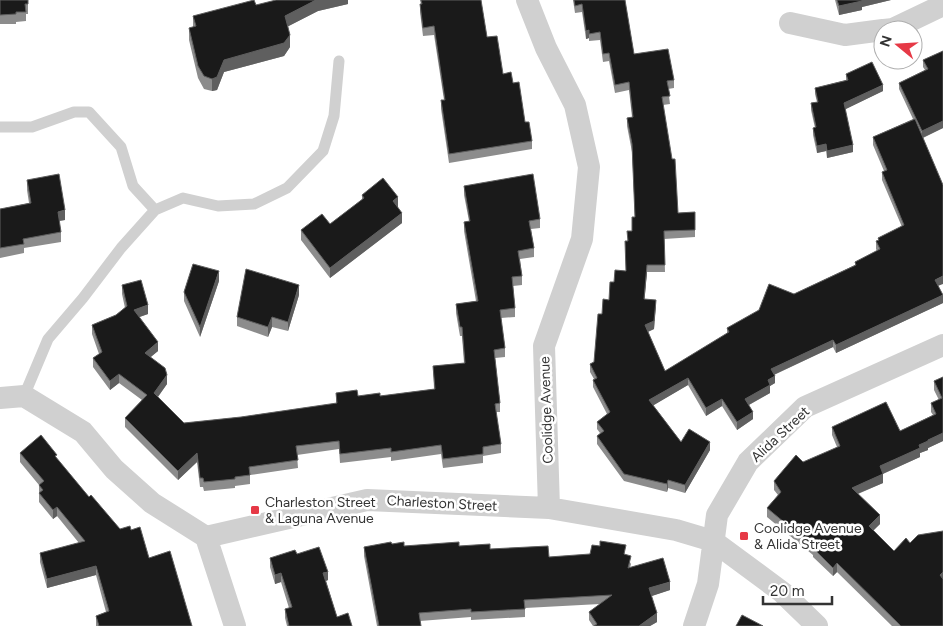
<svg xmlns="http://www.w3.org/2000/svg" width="943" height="626" font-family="Figtree,sans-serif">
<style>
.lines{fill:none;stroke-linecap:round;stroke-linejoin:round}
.service{stroke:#d0d0d0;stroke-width:11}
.minor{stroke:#d0d0d0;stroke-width:22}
.wall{fill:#8c8c8c}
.shaded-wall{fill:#5f5f5f}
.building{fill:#1a1a1a;stroke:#5f5f5f}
.poi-dot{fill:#e63946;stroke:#fff;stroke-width:2}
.labels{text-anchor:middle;stroke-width:5;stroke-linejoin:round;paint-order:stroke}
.street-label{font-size:14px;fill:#333;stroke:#fff}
.poi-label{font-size:14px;fill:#333;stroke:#fff;text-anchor:start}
</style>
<rect width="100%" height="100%" fill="#fff"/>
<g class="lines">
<path class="service" d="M0 127H32L74 112H89L121 147 133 186 155 210
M24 396 48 339 83 298 121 248 155 210 183 198 218 206 254 204 287 188 323 151 334 116 339 61"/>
<path class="minor" d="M527 0 546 48 575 105 589 167 582 239 544 346 549 508
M790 23 845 35 883 30
M884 30 893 29 943 5
M0 398 24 396 83 432 114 469 152 503 206 537 367 500 549 508 676 530 713 541 782 592 817 626
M206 537 235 626
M694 626 708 584 717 515 748 462 805 407 943 345"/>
</g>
<path class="wall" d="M0 0H28V14H26V21L16 22V24H0Z
M348 0V4L318 11 288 26 290 47 284 56 224 72 217 90 212 91 204 89 198 78 189 40V28L193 27V16L256 5Z
M420 0H481L487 37 503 74 513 83 525 122 532 141V149L449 163 441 109V100H444L434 35 423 36 420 12V4H421Z
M573 0H625L634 54 674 80V88L668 89 670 104 663 105 678 213 695 212V237L664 239 665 272H647L644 299 656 307 654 329 648 332 665 371 727 334V328L794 294 855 265V262L877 251 876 249V241H878V238L902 227 882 180V172L884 171 873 145V137L913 119 899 89V83L925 70 923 67V60L943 51V128L923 138 938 286 943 303 836 353 833 347 774 375 775 383 770 386V393L749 405 753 419 737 430 722 406 706 416 688 385 653 405 681 442 710 450 685 493 668 488 667 492 624 481 597 444V436L600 433 597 429V422L607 414 593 387V380L594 379 590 372V364L594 362 602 314 609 300 614 282 626 271 627 241 632 231 635 217 632 152 627 126V118L632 117 629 90 615 93 609 61 603 62 600 40 589 41V38L586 39 582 12 575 13Z
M835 0H891L862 7V10L839 15Z
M846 74 883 91 845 109 853 152 827 158 826 151 817 153 813 135V128H815L811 110V103L817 102 815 94V88L846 80Z
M27 180 65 220 59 221 61 232V242L24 248V253L0 258V209L29 203 27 190Z
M464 186 540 219V228L531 229 534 248V257L520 259 522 276V285L513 286 515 308V317L501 318 505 348V357L495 358 500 403V412H496L501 444V453L483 456V463L443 468 441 454 391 461V457L340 463 339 449 297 455 298 468 250 475V484L235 486V488L204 491 203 487H200L197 462 178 480 125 427V418L142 400 119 383 110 390 93 367V358L99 354 92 334V325L116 315 125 308 122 294V285L148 314 139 317 158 351 150 357 167 384 158 397 184 423 241 417 336 404V393L358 396H380L434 389 433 366 464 363 462 336H460L456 313V304L476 301 464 231V222L469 221 464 195Z
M362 195 398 207 402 223 330 278 301 240V230L330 224 362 200Z
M219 281 200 337 184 301V292Z
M299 295 288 331 272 327 268 337 237 326V317Z
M943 377V441L928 448V450L920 453V457L883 474V483L858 494 880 524 873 530 943 626H892L837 572 833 576 813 557V555L767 517V508L778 495 774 490V481L837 447 832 435V427L900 431 933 415 931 412V403L939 400 934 390V381Z
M20 453 57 459 89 497 120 529 131 530 192 626H96V616L106 612 96 575 47 588 40 562V553L79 543 57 516 53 519 39 502V485L20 462Z
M392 544 404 546H459L549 557 626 555 631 564 630 568 670 590 651 596 657 622 650 626H593L589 620V612L600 604 525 608V617L471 620V617L420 621 421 626H377L364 556V547Z
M297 554 328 580 326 581 337 617 352 626H287L285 618V609L289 608 281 582 275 584 270 567V558Z"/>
<path class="shaded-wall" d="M316 0H348V4L318 11 285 28V16Z
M861 0H891L862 7V10L839 15V6Z
M589 30V38L586 39V31Z
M290 35V47L284 56 224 72 217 90 212 91V79L224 60Z
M883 85V91L844 110V103Z
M943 121V128L922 138V131Z
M826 144V151L817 153V146Z
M853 145V152L827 158V151Z
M398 197V207L393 211V201Z
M65 210V220L58 221V212Z
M402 213V223L330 278V268Z
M647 265V272L644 306V299Z
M219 271V281L200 337V327Z
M943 276V284L935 287V280Z
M299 285V295L288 331V322Z
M943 295V303L836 353V345Z
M656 300 654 329 645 333V325Z
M148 305V314L134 319V310Z
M272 317V327L268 337V327Z
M833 340V347L771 376V369Z
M158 342V351L145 362V353Z
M119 374V383L110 390V381Z
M167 375V384L154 402V393Z
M775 376V383L770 386V393L745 407V399L768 380Z
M688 378V385L649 408V400Z
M722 399V406L706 416V408Z
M753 412V419L737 430V422Z
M943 433V441L928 448V450L920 453V457L880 475V466L928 440Z
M710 442V450L685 493V485Z
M197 453V462L178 480V471Z
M883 474V483L852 496V488Z
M668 480V488L667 492V484Z
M57 507V516L53 519V510Z
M880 515V524L869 535V526Z
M837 563V572L833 576V568Z
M96 566V575L47 588V579Z
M328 572V580L323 582V573Z
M943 572V580L940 575Z
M281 573V582L275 584V575Z
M670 582V590L649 597V588Z
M657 613V622L650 626H639Z"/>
<path class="building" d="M0 0H28V4H25L26 12H16V14L0 15Z
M254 0 256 5 276 0H316L285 16 290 35 284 43 224 60 217 77 212 79 204 76 198 66 189 28 196 26 193 16Z
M421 0H481L487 37 497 36 503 74 511 72 513 83 519 82 525 122H529L532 141 449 154 441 100H445L434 26 423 28 420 4H422Z
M574 0H625L634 54 668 49 674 80 667 81 670 96 662 97 672 159H675L678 213 695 212V230L664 231 665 265H647L644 299 656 300 654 321 645 325 665 371 729 332 727 328 759 310 769 284 794 294 856 265 855 262 880 249 876 241 879 240 878 238 904 225 882 172 887 170 873 137 915 119 943 185V276L935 280 943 295 836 345 833 340 771 369 775 376 768 380 770 385 745 399 753 412 737 422 722 399 706 408 688 378 649 400 681 442 689 429 710 442 685 485 668 480 667 484 624 474 597 436 604 431 597 422 610 412 593 380 597 378 590 364 594 362 598 314H602L603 299 609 300 610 282H614L615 270 626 271 625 241H628L627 231H632V217H635L632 144 627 118 633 117 629 82 615 85 609 53 603 54 600 32 589 34V30L586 31 582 4 575 6Z
M837 0H862V1L839 6Z
M943 51V121L922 131 899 83 928 69 923 60Z
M872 62 883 85 844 103 853 145 827 151 826 144 817 146 813 128 816 127 811 103 818 102 815 88 848 80 846 74Z
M59 174 65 210 58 212 61 232 23 239 24 244 0 248V209L31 203 27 180Z
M533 174 540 219 529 221 534 248 518 251 522 276 512 277 515 308 500 310 505 348 494 350 500 403 495 404 501 444 483 447V454L443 459 441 445 391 452V448L340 454 339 441 296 446 298 460 249 467 250 475 235 477V479L204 482 203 478H200L197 453 178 471 125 418 147 395 119 374 110 381 93 358 102 352 92 325 116 315 127 306 122 285 141 280 148 305 134 310 158 342 145 353 165 368 167 375 154 393 184 423 241 417 337 403 336 393 357 390 358 396 380 393V396L435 389 433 366 465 363 462 327H460L456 304 478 301 464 222 470 221 464 186Z
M383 178 398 197 393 201 402 213 330 268 301 230 322 214 330 224 364 198 362 195Z
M193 264 219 271 200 327 184 292Z
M246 269 299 285 288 322 272 317 268 327 237 317Z
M943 377V433L928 440V441L919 445 920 448 880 466 883 474 852 488 880 515 869 526 894 551 906 538 910 543 918 535 943 531V572L940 575 943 579V626H901L837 563 833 568 813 548 814 547 767 508 781 492 774 481 796 455 803 462 840 446 832 427 886 402 900 431 936 414 931 403 942 398 934 381Z
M41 435 57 455 55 456 89 497 91 495 120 529 130 526 131 530 140 527 149 558 170 551 192 626H99L96 616 109 611 96 566 47 579 40 553 85 541 57 507 53 510 39 493 43 490 39 485 44 481 20 453Z
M600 541 626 545 624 554 631 556 628 568 663 558 670 582 649 588 657 613 639 626H594L597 624 589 612 612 595 524 600 525 609 471 612V609L419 613 421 626H379L364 547 391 542 392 544 404 542V546L459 542V546L490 544V549L548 546 549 557 590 554 592 545 600 546Z
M319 547 328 572 323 573 337 617 348 613 352 626H289L285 609 292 607 281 573 275 575 270 558 295 550 297 554Z
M742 615 763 626H736Z"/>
<g class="poi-dot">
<rect x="250" y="505" width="10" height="10" rx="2.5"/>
<rect x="739" y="531" width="10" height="10" rx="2.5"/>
</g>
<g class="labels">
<g class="street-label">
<text transform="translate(546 410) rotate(-92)" y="5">Coolidge Avenue</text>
<text transform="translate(780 434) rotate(-43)" y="5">Alida Street</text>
<text transform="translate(442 503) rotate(3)" y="5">Charleston Street</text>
</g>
<g class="poi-label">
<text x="265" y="507">Charleston Street<tspan x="265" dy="16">&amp; Laguna Avenue</tspan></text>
<text x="754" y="533">Coolidge Avenue<tspan x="754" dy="16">&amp; Alida Street</tspan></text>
</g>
</g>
<g transform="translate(898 45) rotate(288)"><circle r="24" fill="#ffffff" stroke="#adadad"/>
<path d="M0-4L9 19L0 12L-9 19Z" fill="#e63946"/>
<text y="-8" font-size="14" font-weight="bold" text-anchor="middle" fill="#333333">N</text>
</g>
<path d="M763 596v8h69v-8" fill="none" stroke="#333333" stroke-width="2.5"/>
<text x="770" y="596" font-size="15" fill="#333333" stroke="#ffffff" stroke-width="4" paint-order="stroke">20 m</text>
</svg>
